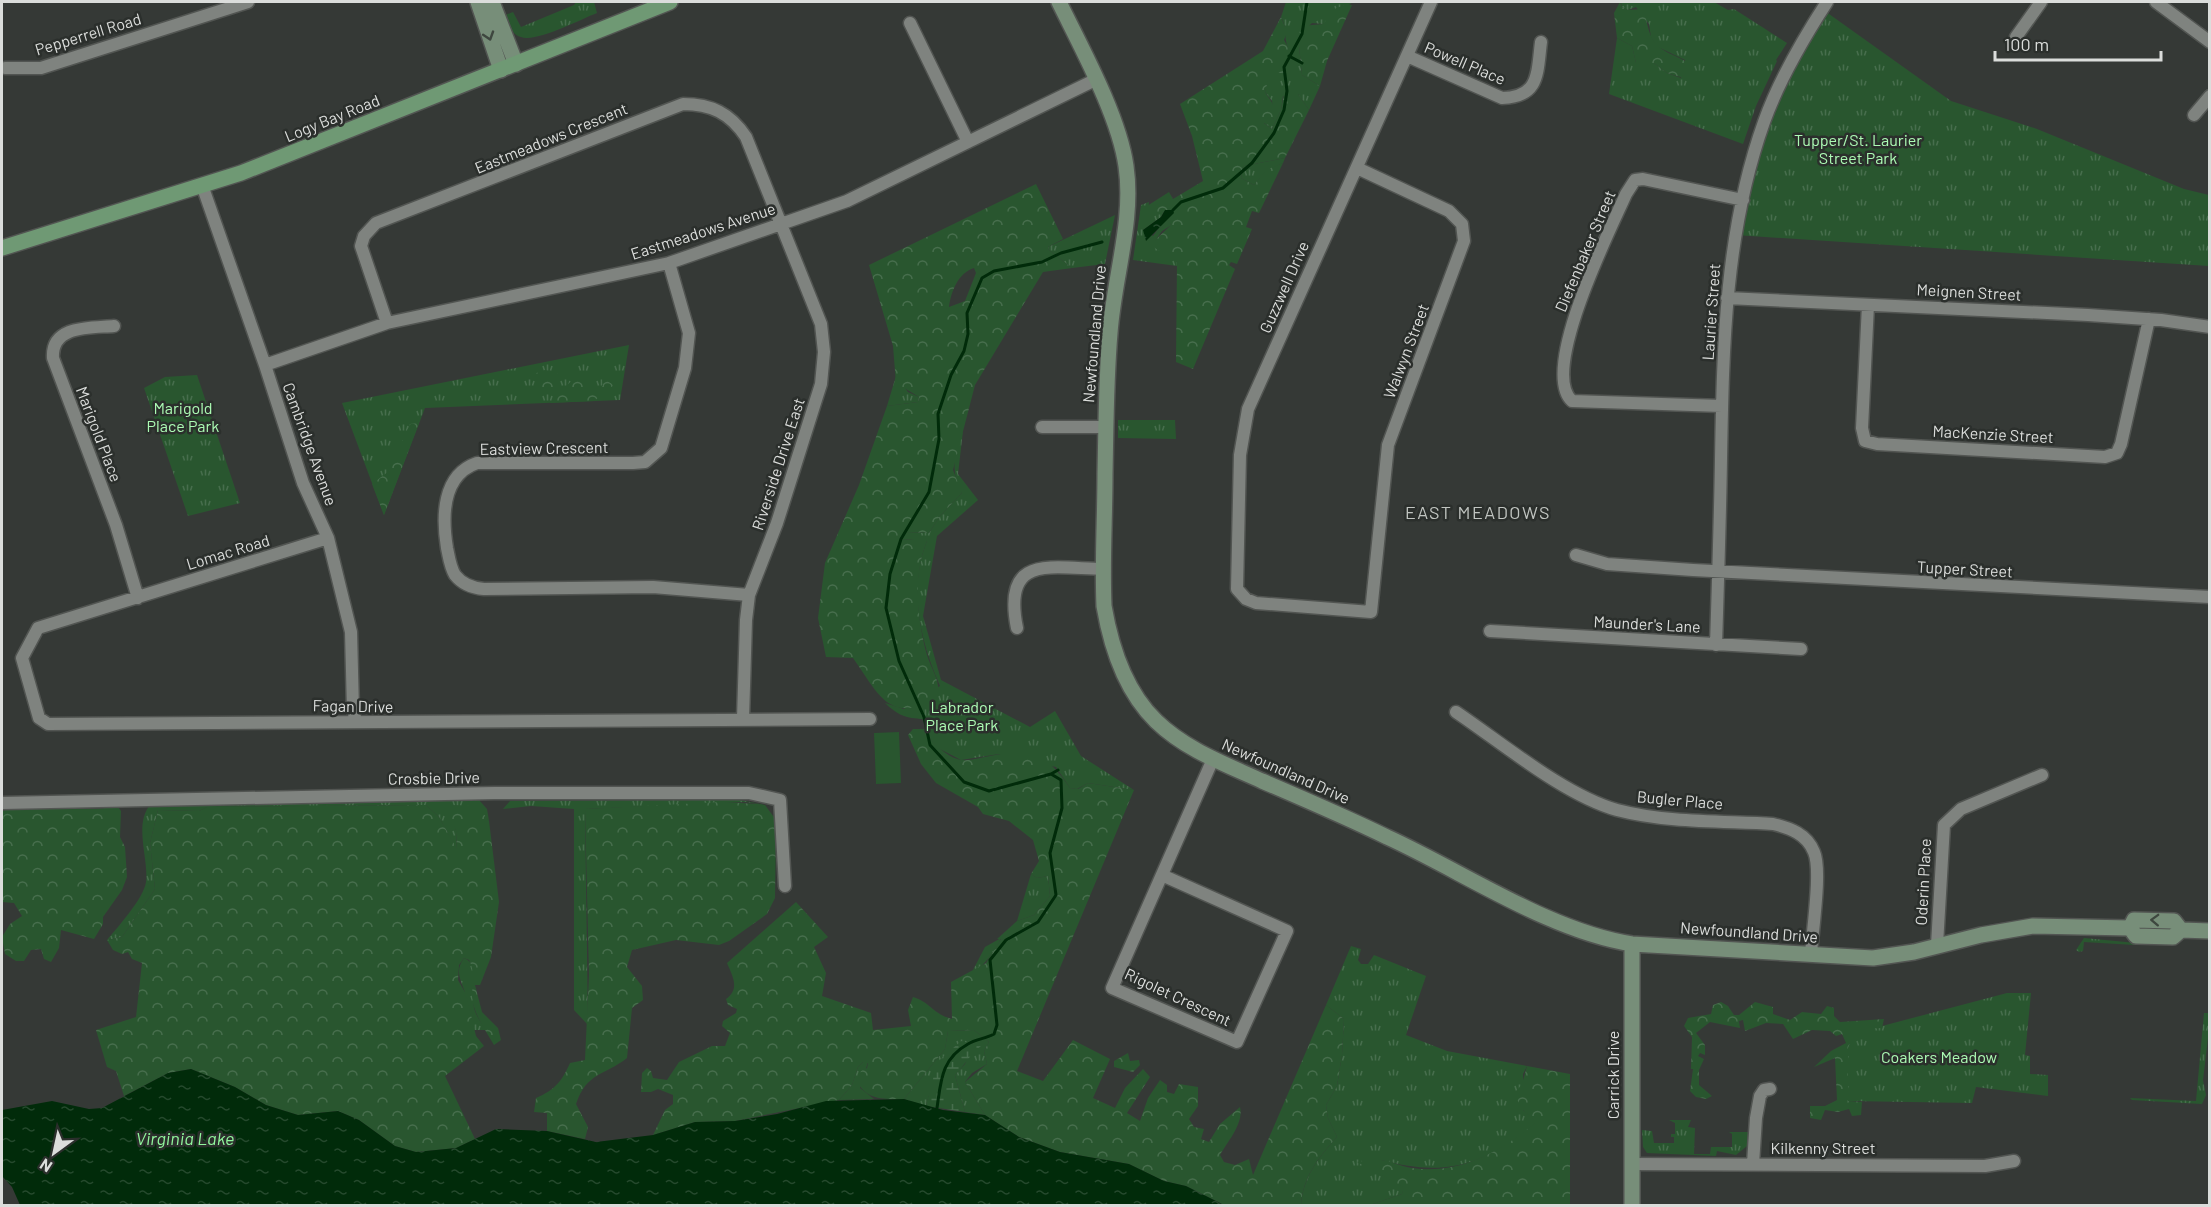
<svg xmlns="http://www.w3.org/2000/svg" width="2211" height="1207" font-family="Barlow,sans-serif">
<style>
.grass{fill:url(#grass-tufts)}
.forest{fill:url(#forest-crowns);fill-rule:evenodd}
.wetland{fill:url(#wetland-marsh)}
.pitch{fill:#29562f}
.water{fill:url(#water-ripples)}
.lines{fill:none;stroke-linecap:round;stroke-linejoin:round}
.stream{stroke:#012b0a;stroke-width:3}
.street-casing{stroke:#525552;stroke-width:15}
.secondary-casing{stroke:#525552;stroke-width:18}
.primary-casing{stroke:#525552;stroke-width:18}
.street{stroke:#7f837f;stroke-width:12}
.secondary{stroke:#778e79;stroke-width:15}
.primary{stroke:#6f9974;stroke-width:15}
.oneway{stroke:#3e473f}
.labels{text-anchor:middle;stroke-width:5;stroke-linejoin:round;paint-order:stroke}
.street-label{font-size:16px;fill:#dbdddb;stroke:#2b2f2c}
.park-label{font-size:16px;fill:#acfbb4;stroke:#2b2f2c}
.neighbourhood-label{font-size:18px;letter-spacing:1.5px;fill:#c1c5c1;stroke:#2b2f2c}
.water-label{font-size:18px;font-style:italic;fill:#91f69d;stroke:#2b2f2c}
</style>
<defs>
<pattern id="grass-tufts" width="24" height="20" patternUnits="userSpaceOnUse" patternTransform="scale(1.5)"><rect width="24" height="20" fill="#29562f"/><path d="M3 7l-1-3M5 7V3M7 7l1-3M15 17l-1-3M17 17v-4M19 17l1-3" fill="none" stroke="#476e4d"/></pattern>
<pattern id="forest-crowns" width="20" height="18" patternUnits="userSpaceOnUse" patternTransform="scale(1.5)"><rect width="20" height="18" fill="#29562f"/><path d="M2 6a3 3 0 1 1 6 0M12 15a3 3 0 1 1 6 0" fill="none" stroke="#476e4d"/></pattern>
<pattern id="wetland-marsh" width="20" height="14" patternUnits="userSpaceOnUse" patternTransform="scale(1.5)"><rect width="20" height="14" fill="#29562f"/><path d="M1 5h8M5 5V1M11 12h8M15 12V8" fill="none" stroke="#476e4d"/></pattern>
<pattern id="water-ripples" width="26" height="14" patternUnits="userSpaceOnUse" patternTransform="scale(1.5)"><rect width="26" height="14" fill="#012b0a"/><path d="M2 4q2-2 4 0t4 0M15 11q2-2 4 0t4 0" fill="none" stroke="#25492d"/></pattern>
</defs>
<rect width="100%" height="100%" fill="#353936"/>
<path class="grass" d="M576 2H594L597 13C581 19 536 43 521 37 511 34 508 24 505 15L513 12 521 27 574 5Z
M1286 2H1353L1323 24 1312 23 1298 36 1302 75 1320 86 1309 110 1298 94 1283 96 1281 110 1272 129 1263 122 1274 118 1272 101 1265 92 1269 73 1285 68 1292 54C1281 39 1289 30 1281 17Z
M1621 2H1714L1728 10 1734 9 1787 43 1776 60 1777 61 1756 106 1743 144 1609 94 1617 38 1632 46 1636 63H1654L1667 73 1681 78 1685 60 1656 46 1651 37 1649 24 1636 7 1628 10 1622 7Z
M1822 9 1951 101 2037 129 2184 189 2209 195V266L1735 235 1755 148Z
M1285 158 1283 163 1266 171 1254 185 1241 178 1244 166Z
M1149 202 1148 214 1165 210 1161 217 1143 230 1153 236 1164 221 1174 213 1170 226 1162 231 1155 241 1177 262V266L1133 260 1141 205Z
M1115 215 1105 264 1072 268 1049 250 1048 247Z
M629 345 620 400 425 408 384 515 342 403Z
M197 375 240 503 188 516 144 388 165 377Z
M896 376 908 392 919 397 918 402 887 406Z
M1118 420H1175L1176 439 1118 438Z
M963 431 958 474 978 500 937 536 923 616 941 680 1030 727 1055 711 1081 756 1134 790 1088 783 1077 789 1070 788 1056 767 999 754 961 760 938 748 922 729H934L936 724C916 713 909 726 885 703L904 709 940 686C920 641 908 588 927 541L901 539 906 532 929 533 940 516 962 493C950 472 954 453 963 431Z
M418 800H479L487 809 489 821C478 806 467 805 449 806L456 831 457 850 439 817 426 805 207 807 199 811 158 810 150 843 155 889 122 937 107 940C117 928 144 898 146 882 149 859 133 823 151 804H335Z
M740 800 765 805 776 820V828L759 804 746 802 585 809 588 1025 574 1010V809L531 806 503 809 510 801Z
M1031 874 1037 878 1048 876 1050 896 1034 915 1017 921Z
M1001 938C997 948 983 969 973 970L985 947Z
M2084 938 2136 943 2135 945 2084 942 2083 951 2079 952 2076 950Z
M1351 946 1361 949 1358 960 1361 964H1368L1374 955 1426 976 1406 1035 1447 1051 1527 1066 1523 1074V1110L1537 1122C1487 1164 1445 1178 1382 1160L1373 1170 1404 1187 1402 1194 1370 1205 1301 1206C1303 1177 1318 1158 1337 1137L1328 1118 1326 1105 1337 1086 1342 1055 1344 1019 1326 1005Z
M464 958C482 965 471 994 474 1008 476 1016 482 1024 486 1030H474C471 1019 469 1008 466 997 463 982 453 973 464 958Z
M2007 993H2031L2025 1055 2030 1056V1074L2048 1075V1096L1976 1087 1972 1103 1848 1101V1022L1882 1026Z
M2204 1013H2209L2210 1021 2203 1080 2206 1095 2202 1104 2132 1100 2130 1098 2196 1101Z
M974 1030 989 1042 984 1051 987 1064 972 1073 965 1082 985 1115 965 1112 955 1075 965 1064 973 1043C955 1062 931 1079 926 1106L904 1099 945 1049 948 1031Z
M863 1062H868L860 1088 874 1099 839 1100 852 1085 858 1067Z
M1669 1120H1691L1688 1127 1695 1128 1694 1154H1710L1711 1147H1732V1134L1729 1132H1748L1747 1146 1736 1155 1717 1151 1716 1156 1647 1153 1643 1147 1642 1130 1652 1131 1654 1143H1674V1137H1671V1134H1675V1123Z"/>
<path class="forest" d="M1620 2 1622 7 1628 10 1643 9C1647 19 1648 36 1656 44 1669 58 1689 55 1696 76L1690 80 1667 73 1654 63H1636L1632 46 1617 38 1614 13Z
M1346 5H1352L1327 61 1320 86 1302 75 1298 36 1302 26 1323 24 1336 8Z
M1281 17 1287 32 1284 40 1292 54 1286 68 1287 73H1270L1265 92C1270 100 1277 107 1274 118L1264 123 1272 129 1281 110 1284 94H1298L1309 110 1285 158 1244 166 1241 178 1254 185 1266 170 1283 163 1259 213 1252 211 1246 227 1252 229 1237 264 1231 262 1229 265 1235 269 1193 369 1176 362 1177 262 1150 245 1170 226 1173 210 1147 215V206L1169 192 1173 199 1203 181 1192 136 1180 104 1263 51Z
M1036 184 1063 239 1048 247 1049 250 1072 268 1043 272 975 385 953 470 962 493 940 516 929 533 906 532 901 539 913 540 921 536 927 541C913 575 917 619 927 655 932 671 941 681 938 698 888 725 879 694 853 658L826 657 818 618 825 563 859 485 887 406 918 402 919 397 896 383 893 346 869 265ZM974 268 976 273 965 301 949 307C951 292 958 273 974 268Z
M545 370 558 374V384L548 394H542L538 388 539 382 528 376Z
M576 376 583 377 584 388 603 386 602 378 614 385 594 401 550 403Z
M419 423 384 515 372 484 389 471 410 424Z
M913 729H922C932 741 946 758 962 760 971 761 982 757 990 756 1031 748 1047 754 1070 788L1078 789 1088 783 1134 790 1017 1071 1043 1081 1073 1040 1110 1059 1093 1098 1115 1108 1125 1088 1143 1069 1150 1077 1127 1113 1140 1121 1148 1098 1160 1080 1167 1085V1092L1174 1094 1179 1084 1198 1087V1106L1189 1119 1194 1127 1204 1129 1201 1139 1209 1142 1220 1124 1240 1107C1244 1123 1228 1141 1220 1155L1224 1162 1235 1165 1249 1159 1253 1175 1326 1005 1344 1019 1342 1055 1337 1086 1326 1105 1328 1118 1337 1137C1318 1158 1303 1177 1301 1205H1224L1186 1186 1164 1181 1129 1164 1060 1152 1019 1137 985 1115 965 1082 987 1064 984 1051 989 1042 974 1030 948 1031 945 1049 904 1099C885 1099 866 1101 857 1081L861 1071 867 1068 868 1063 863 1062 858 1067 852 1085 839 1100 735 1121 695 1122 653 1135 665 1110 673 1104V1095L658 1089 651 1092H641L642 1073 647 1068 651 1071 653 1078 667 1080 679 1062 712 1046H725L730 1033 722 1026 723 1021 736 1013 737 1009 728 1005 726 999C740 989 733 977 727 963L796 902 828 937 814 947 826 973 822 996 871 1013 873 1030 911 1026 908 1010 913 997C930 1002 933 1014 952 1019L951 982 986 963 1001 939H997L1017 921 1034 915 1050 896 1048 876 1037 878 1031 874 1039 861 1033 840 1009 821 983 814 978 807 936 783 921 764 908 735Z
M721 802 759 804 771 815 776 828 775 898 767 914 729 941 719 945 676 940 632 950 627 967 642 986 643 1000 632 1008 627 1058C604 1076 587 1072 576 1104L588 1127 585 1139 547 1131V1113L534 1112 536 1098C555 1090 562 1081 570 1063L585 1060 589 975 585 809Z
M426 805 439 817 457 849 456 831 447 809 449 805 470 806 481 810 489 821 499 902 491 957 480 985H475L482 1012 498 1028 501 1040 494 1045C487 1033 478 1020 474 1007 469 991 477 974 469 960L464 958 459 965 458 980 466 994 476 1036 484 1046 445 1076 475 1139 456 1148 416 1152 395 1146 359 1120 338 1111 298 1115 266 1105 235 1087 191 1069 168 1073 124 1096 116 1071 107 1067 96 1030 136 1017 142 963 132 959 128 952 122 954 113 950 107 940 122 937 155 889 150 843 158 810 199 811 207 807Z
M117 806 121 811 120 837 125 847 127 877 122 890 103 917V924L94 939 61 930 59 948 51 962 44 959 41 949 31 950 24 961H16L5 954 2 937 10 924 22 916 14 903 2 902V811C36 800 80 815 117 806Z
M1721 1002 1728 1006 1734 1015H1739L1755 1002 1773 1007V1014L1790 1020 1802 1012 1821 1014 1827 1006 1834 1008V1016L1840 1022 1884 1019 1882 1028 1855 1029 1849 1033 1852 1038 1848 1048V1101L1862 1102 1861 1115 1852 1116 1849 1109 1838 1112 1825 1110 1821 1120 1810 1118V1106H1825L1837 1100 1835 1058 1814 1067 1831 1051 1846 1043 1842 1034 1836 1036 1830 1031 1812 1030 1793 1039 1783 1024 1766 1023 1745 1031 1743 1020 1739 1021 1740 1028 1710 1022 1696 1033 1705 1045V1055L1700 1053 1698 1056 1704 1059 1699 1070V1085L1712 1096 1706 1099 1696 1097 1690 1091 1693 1069H1691L1692 1037 1684 1026 1688 1018 1711 1014 1713 1005Z
M1128 1053 1130 1061 1139 1060 1140 1065 1133 1072 1114 1067V1061Z
M1527 1066 1570 1074V1205H1370L1402 1194 1403 1187 1357 1162C1364 1161 1373 1159 1380 1160 1391 1160 1401 1167 1412 1168 1459 1175 1502 1151 1536 1122L1523 1110 1514 1094 1522 1084Z"/>
<path class="wetland" d="M961 1041 981 1046C970 1054 965 1065 955 1075L965 1112 926 1106C929 1091 935 1081 934 1065Z"/>
<path class="pitch" d="M899 732 901 783 876 784 874 733Z"/>
<path class="water" d="M1165 210H1173L1174 213 1146 241 1143 230 1161 217Z
M191 1069 235 1087 266 1105 298 1115 338 1111 359 1120 395 1146 416 1152 456 1148 496 1129 547 1131 596 1142 653 1135 695 1122 735 1121 777 1114 826 1101 904 1099 943 1110 985 1115 1019 1137 1060 1152 1129 1164 1164 1181 1186 1186 1224 1205H20L12 1187 2 1176V1110L52 1101 89 1109 102 1108 168 1073Z"/>
<g class="lines">
<path class="stream" d="M1289 56 1302 63
M1173 210 1181 202 1223 188 1252 163 1274 133 1284 110 1287 91 1284 67 1302 34 1307 2
M1051 774 1058 770
M937 1108C941 1081 941 1059 968 1044 976 1039 985 1039 994 1034L997 1025 990 960 1006 940 1038 922 1056 895 1050 853 1062 808 1061 780 1051 774 989 791 964 782 930 745 924 717 899 661 886 608 890 574 901 539 929 492 939 439 938 414 951 375 964 351 968 334 967 313 982 278 994 271 1042 262 1061 253 1102 242"/>
<defs>
<path id="street" d="M2156 2 2210 42
M910 23 968 142
M2016 37 2041 2
M1407 56 1502 98C1540 97 1537 73 1541 42
M5 68H41L248 2
M2194 115 2210 96
M1357 168 1449 211 1462 224 1464 241 1388 445 1371 612 1256 603 1246 599 1237 589 1240 455 1248 409 1431 2
M202 185 265 365 303 483 328 538 351 632 353 710 356 721
M669 263 689 333 685 368 661 448 645 462 633 463H477C442 475 442 517 447 548 449 557 450 567 455 575 462 584 472 588 484 589L653 587 749 595
M1727 298 2088 315 2161 320 2210 327
M1868 305 1862 428 1865 441 1877 444 2105 457 2117 453 2121 444 2149 319
M387 323 361 246 364 236 376 223 683 104C711 104 730 113 746 137L821 324 824 352 821 384 777 523 749 595 746 620 743 719
M114 326C90 328 51 325 53 358L116 525 138 598
M265 365 387 323 669 263 847 201 1095 80
M1722 406 1572 401C1539 371 1610 230 1626 194L1635 180 1643 179 1743 200
M1042 427H1105
M328 538 38 628 22 658 39 718 48 724 870 719
M1576 555 1607 564 1693 570 2210 597
M1017 628C1002 554 1049 568 1103 569
M1490 631 1801 649
M1716 645C1718 583 1720 521 1721 459 1723 345 1725 231 1764 122 1779 80 1803 39 1827 2
M1456 712C1502 743 1564 795 1617 810 1667 823 1722 821 1773 824 1790 828 1807 834 1814 852 1822 870 1812 932 1811 955
M2 803 494 793H749L780 800 785 886
M1164 876 1287 931 1237 1042 1112 988 1213 759
M1937 945 1944 825 1961 809 2042 775
M1631 1164 1985 1166 2014 1161
M1753 1164 1756 1118 1760 1096 1764 1090 1770 1089"/>
<path id="secondary" d="M478 2 501 70
M492 2 516 64
M1059 2C1081 47 1119 116 1126 166 1134 221 1114 277 1110 333 1106 380 1106 427 1105 474 1105 518 1102 562 1104 606 1111 647 1125 691 1156 721 1186 750 1225 764 1262 781 1304 799 1346 817 1387 837 1464 872 1549 931 1632 944L1873 958 1914 952 1981 935 2033 926 2130 928 2136 936 2173 937 2181 930 2210 931
M2130 928 2134 920 2174 921 2181 930
M1632 1206V944"/>
<path id="primary" d="M2 248 241 173 670 2"/>
</defs>
<use href="#street" class="street-casing"/>
<use href="#secondary" class="secondary-casing"/>
<use href="#primary" class="primary-casing"/>
<use href="#street" class="street"/>
<use href="#secondary" class="secondary"/>
<use href="#primary" class="primary"/>
</g>
<defs><path id="oneway-chevron" d="M-2-3.5L2.5 0L-2 3.5" fill="none" stroke-width="1.6" stroke-linecap="round" stroke-linejoin="round" transform="scale(1.5)"/></defs>
<g class="oneway">
<use href="#oneway-chevron" transform="translate(489 36) rotate(72)"/>
<use href="#oneway-chevron" transform="translate(2155 920) rotate(-178)"/>
</g>
<g class="labels">
<g class="street-label">
<text transform="translate(88 34) rotate(-17)" y="6">Pepperrell Road</text>
<text transform="translate(1465 63) rotate(23)" y="6">Powell Place</text>
<text transform="translate(332 118) rotate(-22)" y="6">Logy Bay Road</text>
<text transform="translate(551 138) rotate(-22)" y="6">Eastmeadows Crescent</text>
<text transform="translate(703 231) rotate(-18)" y="6">Eastmeadows Avenue</text>
<text transform="translate(1585 251) rotate(-67)" y="6">Diefenbaker Street</text>
<text transform="translate(1284 287) rotate(-66)" y="6">Guzzwell Drive</text>
<text transform="translate(1969 292) rotate(3)" y="6">Meignen Street</text>
<text transform="translate(1711 312) rotate(-86)" y="6">Laurier Street</text>
<text transform="translate(1094 334) rotate(-85)" y="6">Newfoundland Drive</text>
<text transform="translate(1406 351) rotate(-69)" y="6">Walwyn Street</text>
<text transform="translate(99 434) rotate(69)" y="6">Marigold Place</text>
<text transform="translate(1993 434) rotate(3)" y="6">MacKenzie Street</text>
<text transform="translate(310 444) rotate(70)" y="6">Cambridge Avenue</text>
<text transform="translate(544 448) rotate(-1)" y="6">Eastview Crescent</text>
<text transform="translate(778 464) rotate(-72)" y="6">Riverside Drive East</text>
<text transform="translate(228 552) rotate(-17)" y="6">Lomac Road</text>
<text transform="translate(1965 569) rotate(3)" y="6">Tupper Street</text>
<text transform="translate(1647 624) rotate(3)" y="6">Maunder's Lane</text>
<text transform="translate(353 706) rotate(1)" y="6">Fagan Drive</text>
<text transform="translate(1286 771) rotate(24)" y="6">Newfoundland Drive</text>
<text transform="translate(434 778) rotate(-1)" y="6">Crosbie Drive</text>
<text transform="translate(1680 800) rotate(5)" y="6">Bugler Place</text>
<text transform="translate(1923 882) rotate(-87)" y="6">Oderin Place</text>
<text transform="translate(1749 932) rotate(4)" y="6">Newfoundland Drive</text>
<text transform="translate(1178 997) rotate(25)" y="6">Rigolet Crescent</text>
<text transform="translate(1613 1075) rotate(-90)" y="6">Carrick Drive</text>
<text x="1823" y="1154">Kilkenny Street</text>
</g>
<g class="park-label">
<text x="1858" y="146">Tupper/St. Laurier<tspan x="1858" dy="18">Street Park</tspan></text>
<text x="183" y="414">Marigold<tspan x="183" dy="18">Place Park</tspan></text>
<text x="962" y="713">Labrador<tspan x="962" dy="18">Place Park</tspan></text>
<text x="1939" y="1063">Coakers Meadow</text>
</g>
<g class="neighbourhood-label">
<text x="1478" y="519">EAST MEADOWS</text>
</g>
<g class="water-label">
<text x="185" y="1145">Virginia Lake</text>
</g>
</g>
<rect width="2211" height="1207" fill="none" stroke="#dbdddb" stroke-width="6"/>
<g transform="translate(54 1153) rotate(213)" stroke="#2b2f2c" stroke-width="4.5" paint-order="stroke">
<path d="M0-4.5L10 22L0 15L-10 22Z" fill="#dbdddb"/>
<text y="-9" font-size="16" font-weight="bold" text-anchor="middle" fill="#dbdddb">N</text>
</g>
<path d="M1995 51v9h166v-9" fill="none" stroke="#dbdddb" stroke-width="3"/>
<text x="2004" y="51" font-size="18" fill="#dbdddb" stroke="#2b2f2c" stroke-width="4.5" paint-order="stroke">100 m</text>
</svg>
